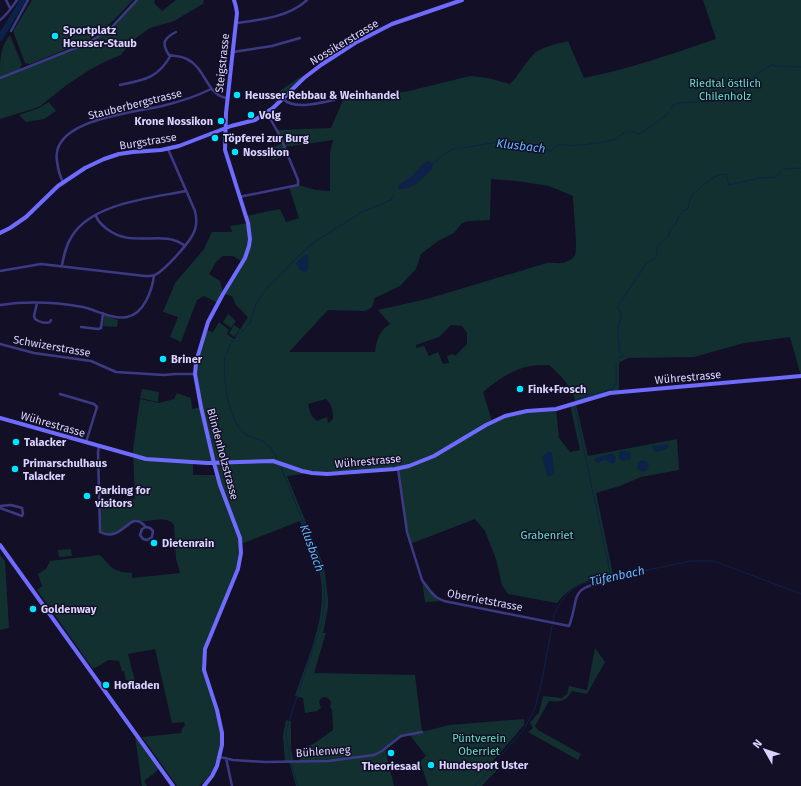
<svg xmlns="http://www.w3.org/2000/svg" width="801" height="786" font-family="'Fira Sans',sans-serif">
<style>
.green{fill:#12302f;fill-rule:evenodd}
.water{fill:#0c2248}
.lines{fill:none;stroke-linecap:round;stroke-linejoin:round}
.stream{stroke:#0c2248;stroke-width:1}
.river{stroke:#0c2248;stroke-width:6}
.street{stroke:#3d3a85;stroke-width:2.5}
.secondary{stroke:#6f6bff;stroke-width:4}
.poi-dot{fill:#00e5ff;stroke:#130f26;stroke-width:1.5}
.labels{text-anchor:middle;stroke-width:3;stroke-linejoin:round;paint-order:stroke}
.poi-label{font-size:11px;font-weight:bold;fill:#d9d4ff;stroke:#130f26;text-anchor:start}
.street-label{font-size:11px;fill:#d9d4ff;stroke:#130f26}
.park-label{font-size:11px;fill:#5fe0c0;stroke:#130f26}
.water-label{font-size:12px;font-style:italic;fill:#62b6ff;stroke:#130f26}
</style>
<rect width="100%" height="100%" fill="#130f26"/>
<path class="green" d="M32 0H133L114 20 89 40 30 64 25 63 13 31Z
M137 0H155L154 3 162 11 176 0H204L203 4 174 21 150 28 140 35 131 42 121 55 106 61 88 71 68 84 39 107 0 119V78L88 43 111 28Z
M703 0H801V376L790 337 744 343 694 357 628 358 620 362 619 365V392L576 404 588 456 677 439 679 470 641 477 620 486 596 493 613 574C589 580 573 583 557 603L508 594 502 585 496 559 485 531 475 519 410 544 407 532 398 468 312 473 287 476 323 564 325 573 328 599V608L323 633H326L314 673 415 675 422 732 449 725 524 719V725L492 762 496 771 482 786H428L420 761 426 756 409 734 401 736 385 748 394 786H296L289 761 285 762 283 735 286 720 291 721V749L294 761H298L307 751 308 746 315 743 333 730 332 710 330 707 331 702 329 699 325 697 321 698 319 702 321 708 317 711 305 713 303 698 295 696C308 656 330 613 319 570 315 553 307 537 300 521L241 544 240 560 207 641 203 663 222 733 218 757 213 770 206 780 199 786H177L142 737 181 733 182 729 185 725 184 722 172 723 155 649 128 654 135 681 126 680 124 671H122L119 661 109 660 93 669 37 590 42 586 38 574 46 569 50 561 100 555C112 568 113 572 132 573V578L180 573 176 559 174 525C167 514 147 523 136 521 123 530 116 538 100 532L99 501 135 499 133 450 140 399 159 403 174 399 177 393 191 398 192 409 201 407 195 374 206 330 213 332 219 322 229 330 227 334 234 339 248 317 236 305 232 296 223 294 218 303 204 296 197 300 181 342 170 337 178 317 163 312 175 283 204 249 212 232H232L230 226 248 223 246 216 280 209 286 222 299 218 289 187 298 185 316 190 330 191V152L333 140 285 147 288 155 272 160 269 149 283 143 277 130 331 128 344 98 370 93H397L409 91 470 76 488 78 510 84C518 76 523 66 531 57 539 47 556 44 568 41L584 78C629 69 672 54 716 39ZM491 179 517 181 549 186 573 196C573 207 578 247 575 255 574 257 571 260 568 261 561 265 555 262 547 263L427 299 378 310 390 324C379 331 377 339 375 352H289L328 310 365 311 372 307 375 298 400 286 416 269 421 254 438 241 454 233 462 223 469 221 490 220ZM223 256H233L243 262 223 293 220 281 209 274 216 262ZM451 325 462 326 467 333V344L455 356 453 354 447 356 449 363 443 364 438 352 429 356 424 346 416 348V345L439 337ZM549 365C561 375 572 387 576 403L570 405 580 450 570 452 559 438 556 409 505 416 492 421 483 392C496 381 510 371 526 367 533 365 541 365 549 365ZM326 399C332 404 333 411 333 419L328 423 327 417 317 421 311 415 308 404ZM193 463H214L217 475H193Z
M10 35 22 65 19 70 0 77C0 59 0 47 10 35Z
M300 77 301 78 275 102H273L275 101V97L277 93Z
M49 102 56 111 44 119 26 122 19 115 39 108Z
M228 314 236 321 231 328 223 322Z
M104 315 118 320 117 327 103 326Z
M234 325 240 329 234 337 229 333Z
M142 389 159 392 158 402 140 398Z
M71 549 72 556 59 557 58 550Z
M0 555 5 561 9 628 0 630Z
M422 580 431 592 444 601 425 602Z
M595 648 605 662 587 694 572 691C565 702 562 702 549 701L535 726 538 730 581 754 578 760 528 732 533 728 530 723 539 712 543 696 562 698 567 694 569 686 587 690Z
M135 736 158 768 157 771 144 781 147 786H142Z"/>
<path class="water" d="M428 161 433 164 432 169C423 178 412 191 398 189L399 185 411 177 422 165Z
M305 255H308L309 258C307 262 309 266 308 270L305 272 300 270 296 263Z
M668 444 669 447 662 451 655 452 652 448V446Z
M549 451 552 453 554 473 553 475 548 477 542 458 544 455Z
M622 451H627L630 452 631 459 623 461 619 459V452Z
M613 453 616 458 615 462 613 464 605 460 597 463 594 459 602 456Z
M637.5 466a5.5 5.5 0 1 1 11 0a5.5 5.5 0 1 1-11 0Z"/>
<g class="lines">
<path class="stream" d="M671 110 673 105 678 103 714 101 731 95 741 87 754 76 773 64 774 66 801 67
M432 164C441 158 451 146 462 148L498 142 551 151 559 144C567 148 603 143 612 140 618 138 623 132 628 132 633 132 636 132 640 134L669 113
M784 169 801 168
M226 354 231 343 250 323 256 304 270 284 285 271 291 263 313 243 362 212 391 200 393 196
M225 357C223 378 227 418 244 433 250 438 258 438 264 442 270 445 274 453 277 459
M618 358 622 357 623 355 619 351V342L618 341C618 336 618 332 618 328 619 322 622 316 621 311L618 310V306L646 264 657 256V247L662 241 670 235 669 232C674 227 677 222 679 216L682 213 684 210H687C689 206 689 201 691 197 694 192 714 176 719 175 722 174 723 174 726 175L729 185 759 178 776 177 781 171
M577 399 612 389 616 383V364
M575 408 610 572
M281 466 283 472 322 569C326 594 326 608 319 632
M290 759 286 733 287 727 318 634
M291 763 298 786
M475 786 524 729 532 714 536 705 543 675 554 615 559 605 566 595 574 588 584 583 691 561H714L801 594"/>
<path class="river" d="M0 38 23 0"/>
<path class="street" d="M6 0 10 8
M0 20C7 15 12 7 17 0
M236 23C260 20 289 17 307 0
M11 31 28 0
M176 32C164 38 161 43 169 55 175 56 182 56 187 59 206 68 206 95 227 98
M233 52 272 46 300 38
M0 78 88 43 111 28 137 0
M120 85C145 80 158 78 171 55
M283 99C294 110 320 103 334 100
M63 182C59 175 58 169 57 161 50 119 134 113 162 106 179 102 195 97 211 89
M239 197 298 185V180L280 136 267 113
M96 216C98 222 102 225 107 229 133 249 162 229 184 245
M62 265C64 255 66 245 72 236 92 203 151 198 186 191
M0 271 41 264 145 276C148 276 152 276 155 275 165 270 186 246 192 236 197 228 197 219 195 211L168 149
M37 303 34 316 35 319C39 322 46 324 50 322L51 320
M0 305C27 301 55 302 83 307 96 310 113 320 127 317 144 314 152 290 154 276
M81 327 98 329 101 328 103 313
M0 344 34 353 91 361 116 372 164 375 175 374H195
M60 394 94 404 97 407 86 442
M99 446 98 452 100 532C124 544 129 507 146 527L150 528 153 531 152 537 147 540 143 539 140 535 142 529 146 527
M398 469 407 532 422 580 431 592 436 597 444 601 569 626C580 597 568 588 606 582
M0 506 11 505 22 508 23 514 22 516 0 508
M220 757 233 760 265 762 328 761 374 755 382 751 401 736 422 732
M226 758 232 786"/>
<path class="secondary" d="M0 233 10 228 26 217 58 186 85 168 104 159 119 154 133 152 161 150 179 146 231 126 255 120 273 108 304 78 321 65 355 43 392 24 462 0
M0 418 146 459 207 463 273 461 302 471 312 473 327 474 395 469 409 466 434 456 486 425 505 416 527 411 556 409 610 393 801 376
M0 545 173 786
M204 786 212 776 217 766 222 745V733L217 710 204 670 205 649 238 569 241 553 240 538 220 485 214 463 201 407 195 374 196 362 208 322 223 294 245 258 249 246 250 239 248 223 225 150 226 113 237 13 236 7 234 0"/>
</g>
<g class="poi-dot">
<circle cx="55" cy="36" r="4"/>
<circle cx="237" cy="95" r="4"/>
<circle cx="251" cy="115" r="4"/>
<circle cx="221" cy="121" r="4"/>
<circle cx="215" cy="138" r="4"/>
<circle cx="235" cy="152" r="4"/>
<circle cx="163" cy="359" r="4"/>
<circle cx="520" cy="389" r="4"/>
<circle cx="16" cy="442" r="4"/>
<circle cx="15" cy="469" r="4"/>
<circle cx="87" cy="496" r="4"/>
<circle cx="154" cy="543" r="4"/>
<circle cx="33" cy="609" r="4"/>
<circle cx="106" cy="685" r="4"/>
<circle cx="391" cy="753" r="4"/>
<circle cx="431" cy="765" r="4"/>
</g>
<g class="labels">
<g class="poi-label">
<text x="63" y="34">Sportplatz<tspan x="63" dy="13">Heusser-Staub</tspan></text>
<text x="245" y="99">Heusser Rebbau &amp; Weinhandel</text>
<text x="259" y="119">Volg</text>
<text x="213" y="125" text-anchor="end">Krone Nossikon</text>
<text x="223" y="142">Töpferei zur Burg</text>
<text x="243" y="156">Nossikon</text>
<text x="171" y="363">Briner</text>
<text x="528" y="393">Fink+Frosch</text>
<text x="24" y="446">Talacker</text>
<text x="23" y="467">Primarschulhaus<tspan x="23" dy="13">Talacker</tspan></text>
<text x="95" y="494">Parking for<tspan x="95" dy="13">visitors</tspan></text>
<text x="162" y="547">Dietenrain</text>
<text x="41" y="613">Goldenway</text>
<text x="114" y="689">Hofladen</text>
<text x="439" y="769">Hundesport Uster</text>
<text x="391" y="770" text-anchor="middle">Theoriesaal</text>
</g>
<g class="street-label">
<text transform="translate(344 42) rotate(-31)" y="4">Nossikerstrasse</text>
<text transform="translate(222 63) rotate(-84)" y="4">Steigstrasse</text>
<text transform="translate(135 104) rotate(-14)" y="4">Stauberbergstrasse</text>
<text transform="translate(148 141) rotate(-9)" y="4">Burgstrasse</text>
<text transform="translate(52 346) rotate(10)" y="4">Schwizerstrasse</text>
<text transform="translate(688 377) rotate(-5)" y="4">Wührestrasse</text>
<text transform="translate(53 424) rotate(16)" y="4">Wührestrasse</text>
<text transform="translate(223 454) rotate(75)" y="4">Blindenholzstrasse</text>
<text transform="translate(368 461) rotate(-5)" y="4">Wührestrasse</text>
<text transform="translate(485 600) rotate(11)" y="4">Oberrietstrasse</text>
<text transform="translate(323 751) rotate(-4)" y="4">Bühlenweg</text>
</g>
<g class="park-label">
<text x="725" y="87">Riedtal östlich<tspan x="725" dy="13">Chilenholz</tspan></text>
<text x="547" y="539">Grabenriet</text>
<text x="479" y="742">Püntverein<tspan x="479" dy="13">Oberriet</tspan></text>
</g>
<g class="water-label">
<text transform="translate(521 146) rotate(7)" y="4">Klusbach</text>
<text transform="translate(312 548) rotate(70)" y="4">Klusbach</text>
<text transform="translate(617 576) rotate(-12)" y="4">Tüfenbach</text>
</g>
</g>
<g transform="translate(765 750) rotate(309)" stroke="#130f26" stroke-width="3" paint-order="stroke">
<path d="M0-3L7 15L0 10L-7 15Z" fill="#d9d4ff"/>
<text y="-6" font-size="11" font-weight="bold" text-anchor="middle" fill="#d9d4ff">N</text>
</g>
</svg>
